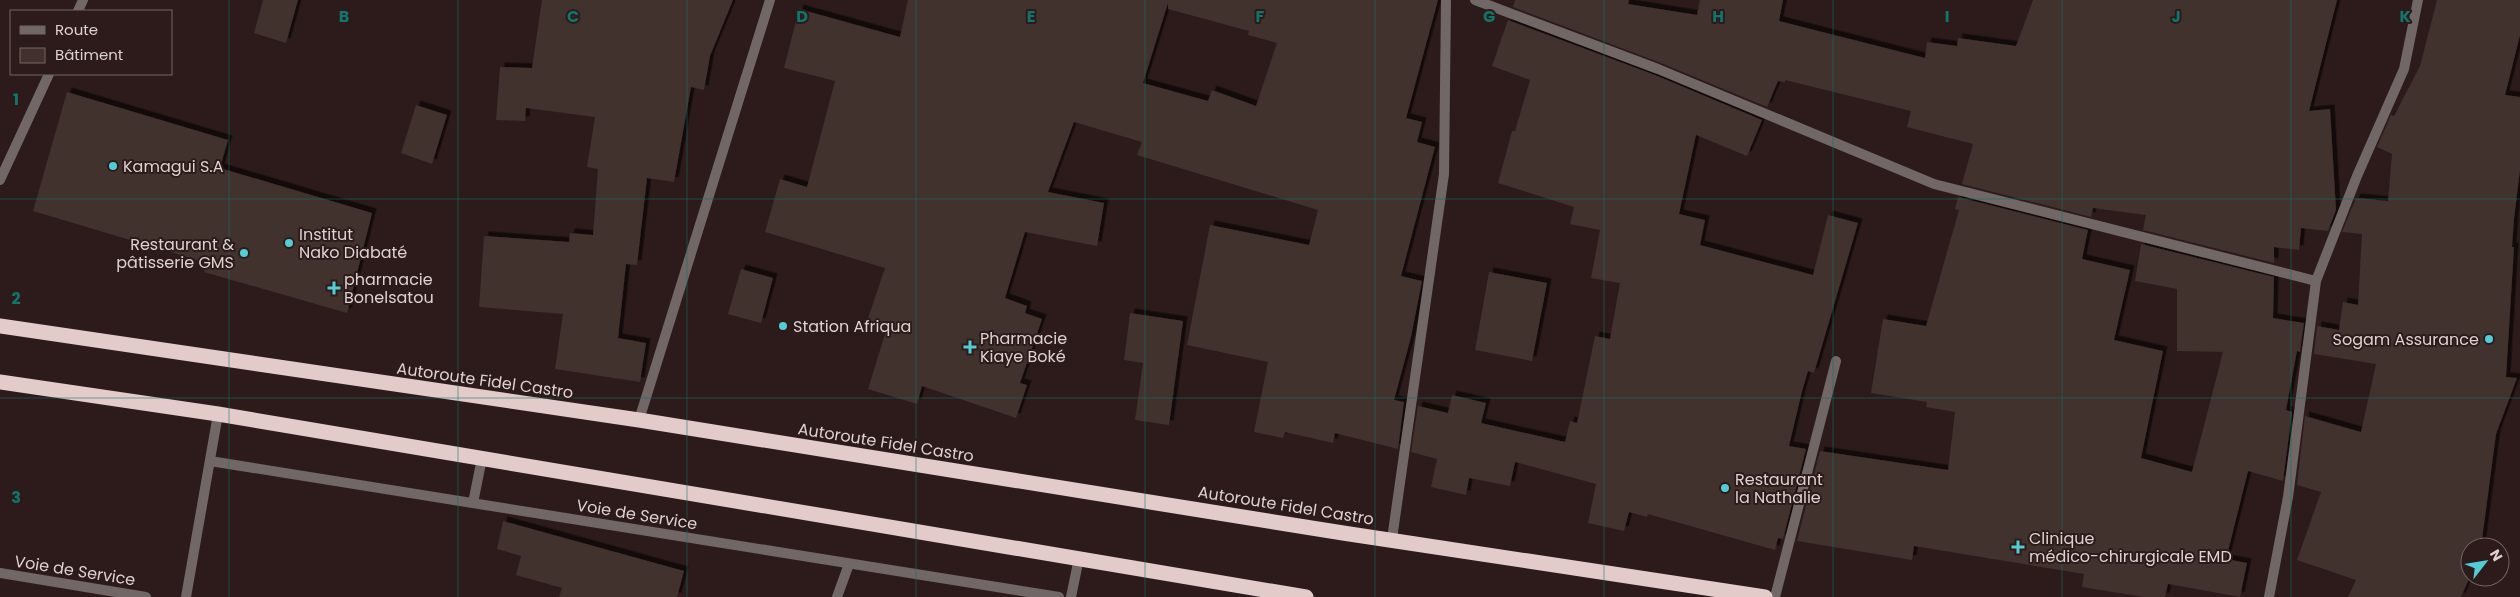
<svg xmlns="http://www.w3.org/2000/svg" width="2520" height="597" font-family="Poppins,sans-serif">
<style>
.building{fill:#42302f;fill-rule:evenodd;filter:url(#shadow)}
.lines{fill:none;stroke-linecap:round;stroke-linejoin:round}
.lane{stroke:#706766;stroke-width:10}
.street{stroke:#706766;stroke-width:10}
.highway{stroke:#e2cbc9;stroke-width:15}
.grid{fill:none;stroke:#0f766e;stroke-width:1;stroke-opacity:0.55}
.poi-dot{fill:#52ccd6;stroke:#2c1b1a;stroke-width:2}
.labels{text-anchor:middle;stroke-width:4;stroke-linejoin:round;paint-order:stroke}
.poi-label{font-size:16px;fill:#ded2d1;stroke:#2c1b1a;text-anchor:start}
.street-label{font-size:16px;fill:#ded2d1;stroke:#2c1b1a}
.grid-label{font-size:16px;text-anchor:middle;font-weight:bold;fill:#0f766e;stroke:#2c1b1a;stroke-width:4;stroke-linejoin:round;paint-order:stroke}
</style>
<defs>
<filter id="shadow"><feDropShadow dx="4.5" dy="-4.5" stdDeviation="0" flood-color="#0009"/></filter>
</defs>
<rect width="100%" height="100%" fill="#2c1b1a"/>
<path class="building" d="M263 0H298L286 43 254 33Z
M542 0H733L710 56 704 90 691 87 674 182 647 178 637 265 626 264 618 338 646 343 640 382 555 369 563 314 479 307 484 236 569 242 570 233 593 235 598 169 587 167 595 117 526 108 525 121 496 120 500 67 532 68Z
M908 0H1438L1406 118 1422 122 1417 142 1435 147 1401 276 1422 281 1411 337 1394 400 1404 402 1398 449 1335 433 1333 443 1285 432 1283 438 1254 432 1268 362 1187 345 1210 225 1309 245 1318 210 1137 155 1142 142 1074 122 1048 192 1104 203 1097 246 1025 232 1005 298 1027 306 1025 313 1042 319 1020 383 1027 385 1016 418 922 386 917 404 868 389 885 334 865 327 885 268 765 232 780 179 807 187 835 81 784 68 799 9 900 37ZM1168 3V9L1249 31 1248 35 1277 43 1256 106 1212 90 1208 101 1143 83Z
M1515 0H1629L1628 4 1697 15 1700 0H1783L1779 21 1925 58 1927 42 1957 46 1958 38 2016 46 2033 0H2337L2309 111 2330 109 2336 210 2328 231 2301 228 2299 250 2274 247V263L2143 230 2146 215 2093 208 2091 217 1962 184 1973 144 1907 127 1911 111 1785 80V82L1778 81 1767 107 1661 63 1513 7Z
M2437 0H2520V35L2505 95 2520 97V170L2514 219 2512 247H2514L2506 377 2517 378 2496 434 2481 547H2470V577L2461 597H2348L2356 580 2297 560 2321 492 2297 485 2305 416 2361 432 2376 364 2314 354 2317 326 2339 330 2343 302 2358 305 2362 234 2342 232 2356 198 2388 201 2392 154 2377 147 2391 115 2394 116 2420 66Z
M1508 20 1655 75 1762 120 1747 156 1696 135 1679 214 1705 220 1700 245 1813 275 1828 215 1858 223 1814 373 1808 371 1802 391 1789 446 1806 449 1783 539 1778 538 1775 550 1648 514 1647 517 1629 512 1624 531 1588 523 1596 484 1515 462 1510 486 1469 478 1466 495 1431 487 1437 459 1411 452 1418 406 1448 413 1452 395 1486 403 1481 423 1565 442 1570 421 1577 423 1595 336 1610 339 1620 283 1591 278 1600 230 1570 224 1574 207 1498 183 1512 131H1515L1530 80 1492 66Z
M67 92 228 140 220 168 372 213 347 313 204 272 207 263 33 211Z
M416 105 447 115 432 164 401 153Z
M1958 197 2088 230 2082 259 2130 270 2114 340 2163 351 2141 458 2192 472 2223 352 2177 351V289L2135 281 2141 244 2274 277 2273 318 2304 323 2300 352 2297 351 2286 410 2292 412 2283 481 2248 471 2226 559 2247 563 2240 597 2168 584 2165 597H2144L2082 587 2084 574 1914 546 1912 560 1797 541 1820 451 1948 470 1955 412 1926 407 1927 402 1871 393 1883 319 1926 326 1959 210 1955 209Z
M741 269 773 278 761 323 728 314Z
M1489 272 1547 283 1532 361 1475 350Z
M1130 313 1183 321 1169 425 1135 420 1143 363 1124 360Z
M503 521 684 571 677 597H559L562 588 516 575 521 556 497 549Z"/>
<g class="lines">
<path class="lane" d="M837 597 849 564
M1775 597 1836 361"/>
<path class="street" d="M1475 0 1658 69 1934 184 2316 281 2288 497 2269 597
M78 11 83 0
M0 180 49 74
M2316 281 2357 176 2404 69 2418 0
M639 420 770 0
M210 461 1059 597
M473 503 482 458
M1392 539 1444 174 1446 0
M0 573 146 597
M186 597 218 414
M1071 597 1079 558"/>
<path class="highway" d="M0 326 639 420 1343 533 1765 597
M0 382 218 414 1306 597"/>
</g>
<path class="grid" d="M229 0V597M458 0V597M687 0V597M916 0V597M1145 0V597M1375 0V597M1604 0V597M1833 0V597M2062 0V597M2291 0V597M0 199H2520M0 398H2520"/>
<g class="poi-dot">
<circle cx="113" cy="166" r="5"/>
<circle cx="289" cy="243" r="5"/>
<circle cx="244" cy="253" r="5"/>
<path d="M331.5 280.5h5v5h5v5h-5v5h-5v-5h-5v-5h5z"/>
<circle cx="783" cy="326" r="5"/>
<circle cx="2489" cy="339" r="5"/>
<path d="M967.5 339.5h5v5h5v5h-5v5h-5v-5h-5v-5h5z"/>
<circle cx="1725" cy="488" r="5"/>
<path d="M2015.5 539.5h5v5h5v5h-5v5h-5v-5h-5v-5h5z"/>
</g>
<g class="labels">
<g class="poi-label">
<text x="123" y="172">Kamagui S.A</text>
<text x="299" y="240">Institut<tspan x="299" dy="18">Nako Diabaté</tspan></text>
<text x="234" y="250" text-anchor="end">Restaurant &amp;<tspan x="234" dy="18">pâtisserie GMS</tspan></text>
<text x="344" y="285">pharmacie<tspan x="344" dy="18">Bonelsatou</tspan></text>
<text x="793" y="332">Station Afriqua</text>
<text x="980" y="344">Pharmacie<tspan x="980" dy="18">Kiaye Boké</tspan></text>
<text x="2479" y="345" text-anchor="end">Sogam Assurance</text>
<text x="1735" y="485">Restaurant<tspan x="1735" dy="18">la Nathalie</tspan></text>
<text x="2029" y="544">Clinique<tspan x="2029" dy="18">médico-chirurgicale EMD</tspan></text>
</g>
<g class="street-label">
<text transform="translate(485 380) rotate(8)" y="6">Autoroute Fidel Castro</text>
<text transform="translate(886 442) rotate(9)" y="6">Autoroute Fidel Castro</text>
<text transform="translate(1286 505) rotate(9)" y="6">Autoroute Fidel Castro</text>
<text transform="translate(637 514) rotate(9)" y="6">Voie de Service</text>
<text transform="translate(75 570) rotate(9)" y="6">Voie de Service</text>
</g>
</g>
<g class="grid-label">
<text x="344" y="22">B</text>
<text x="573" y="22">C</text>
<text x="802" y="22">D</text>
<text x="1031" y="22">E</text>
<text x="1260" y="22">F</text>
<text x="1489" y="22">G</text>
<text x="1718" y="22">H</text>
<text x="1947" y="22">I</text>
<text x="2176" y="22">J</text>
<text x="2405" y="22">K</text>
<text x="16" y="105">1</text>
<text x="16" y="304">2</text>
<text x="16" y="503">3</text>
</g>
<rect x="10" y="10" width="162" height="65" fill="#2c1b1a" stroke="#736463"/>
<rect x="20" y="26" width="25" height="8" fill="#706766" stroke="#736463"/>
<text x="55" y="35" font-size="15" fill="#ded2d1">Route</text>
<rect x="20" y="48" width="25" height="15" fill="#42302f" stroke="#736463"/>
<text x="55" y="60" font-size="15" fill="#ded2d1">Bâtiment</text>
<g transform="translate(2485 562) rotate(59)"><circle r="24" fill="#2c1b1a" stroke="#736463"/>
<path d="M0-4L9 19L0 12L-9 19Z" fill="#52ccd6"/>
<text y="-8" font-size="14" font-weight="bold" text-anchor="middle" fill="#ded2d1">N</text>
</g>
</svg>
